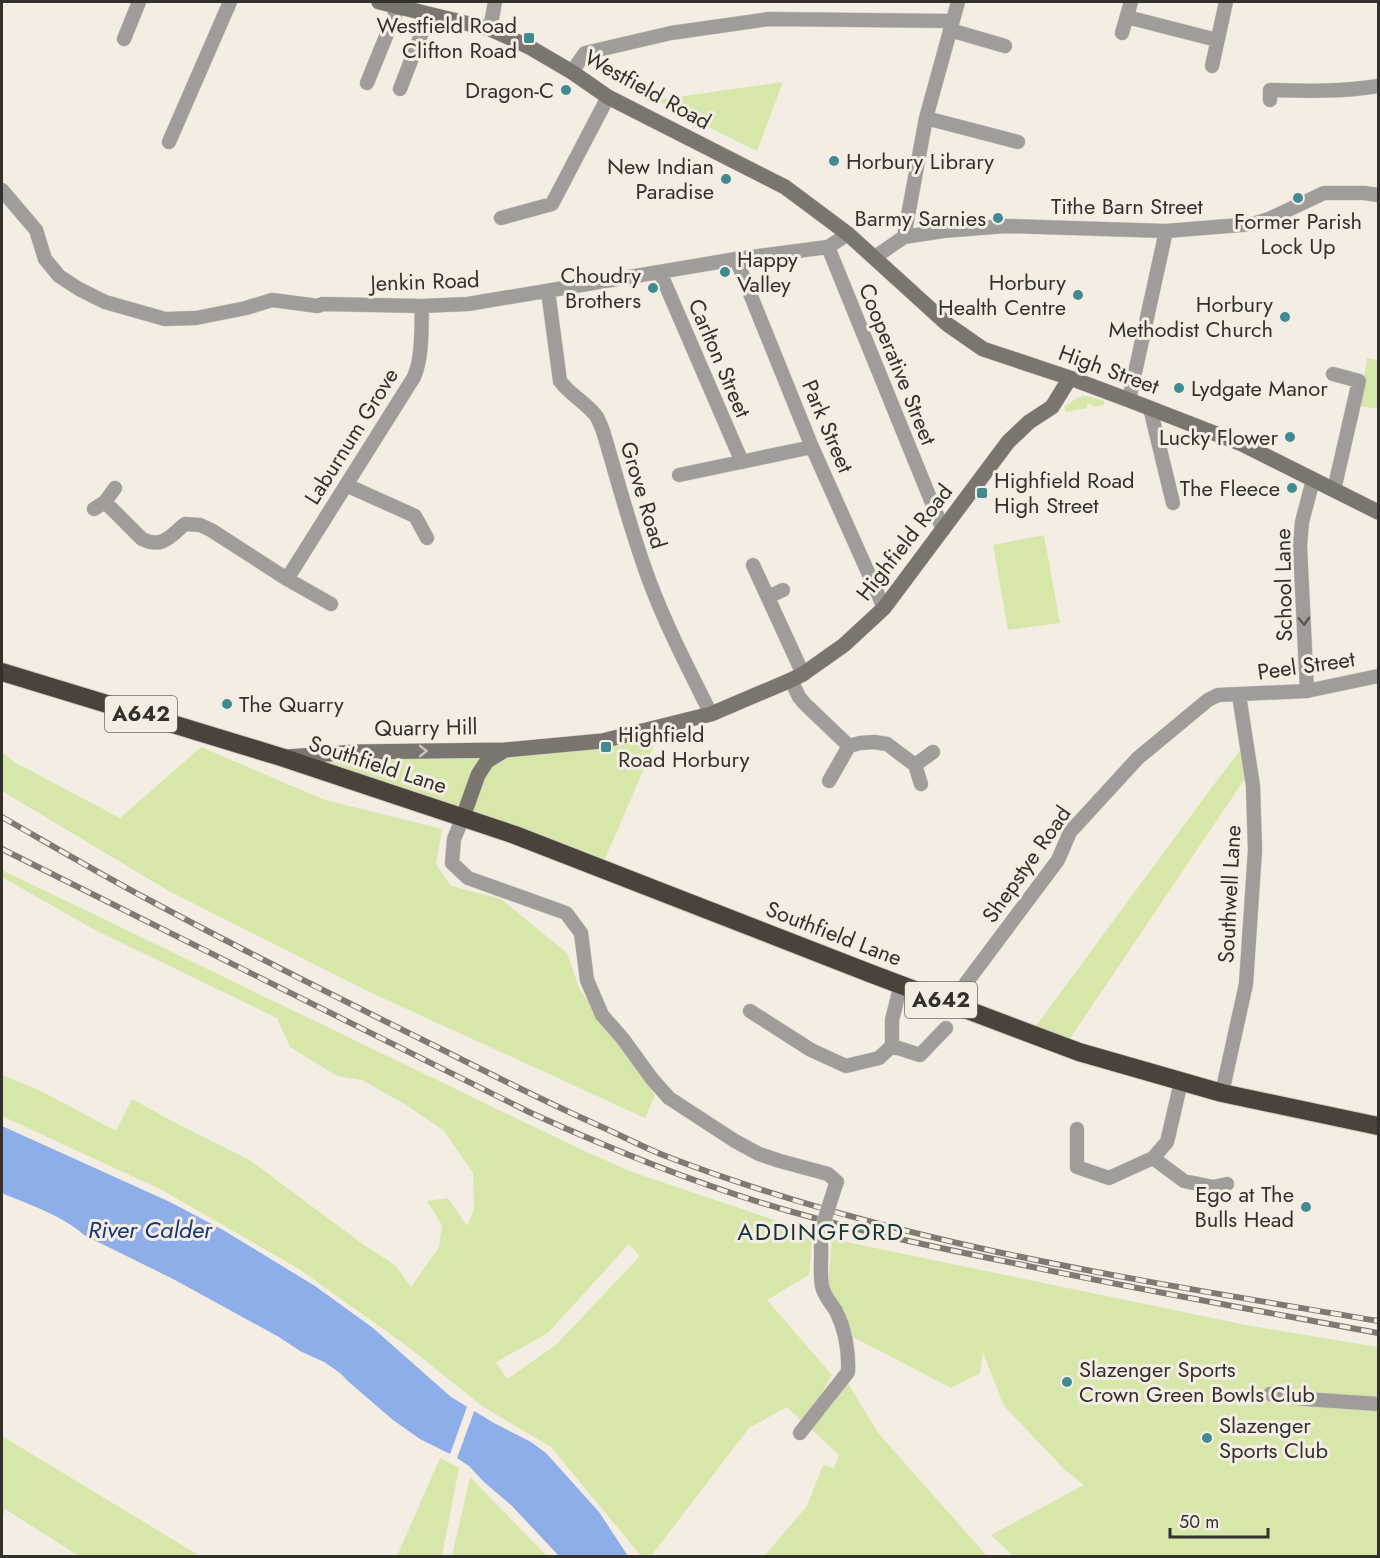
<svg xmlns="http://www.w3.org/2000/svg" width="1380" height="1558" font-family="Jost,sans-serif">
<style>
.green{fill:#d7e7a9;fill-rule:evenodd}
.water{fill:#8eaee9}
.pier{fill:#f4ede3}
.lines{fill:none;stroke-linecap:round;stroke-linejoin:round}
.street-casing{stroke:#d1cbc2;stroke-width:15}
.secondary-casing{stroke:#d1cbc2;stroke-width:16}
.highway-casing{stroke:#d1cbc2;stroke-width:20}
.street{stroke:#a09c99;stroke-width:14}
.secondary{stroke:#7b7570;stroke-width:15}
.highway{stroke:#4a433c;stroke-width:18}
.rail-casing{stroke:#7e7a73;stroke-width:6}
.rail{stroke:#f4ede3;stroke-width:4;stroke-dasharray:11;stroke-linecap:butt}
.street-bridge-casing{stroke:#d1cbc2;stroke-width:15;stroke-linecap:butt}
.street-bridge{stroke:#a09c99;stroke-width:14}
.oneway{stroke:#5a5653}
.oneway2{stroke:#cac3bb}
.poi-dot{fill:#428a91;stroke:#f4ede3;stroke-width:2}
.labels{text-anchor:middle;stroke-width:6;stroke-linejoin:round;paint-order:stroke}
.shield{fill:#f4ede3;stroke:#6e6964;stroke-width:1.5}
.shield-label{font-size:21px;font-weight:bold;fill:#34312d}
.poi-label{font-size:22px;fill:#34312d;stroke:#f4ede3;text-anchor:end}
.street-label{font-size:22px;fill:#34312d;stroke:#f4ede3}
.water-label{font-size:24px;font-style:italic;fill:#15367a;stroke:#f4ede3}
.neighbourhood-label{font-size:24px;letter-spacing:1.5px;fill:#14363a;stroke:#f4ede3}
</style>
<rect width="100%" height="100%" fill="#f4ede3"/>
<path class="green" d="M783 82 757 151 655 100Z
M1367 358 1378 360V409L1359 406Z
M1083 396H1088L1104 401V405L1093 407 1092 404 1087 405V408L1066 412 1064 407 1077 398Z
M1044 535 1060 623 1008 630 993 545Z
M662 727 601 868 281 757 505 750Z
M1246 743 1250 771 1065 1046 1030 1034 1212 787Z
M201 747 325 800 442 829 436 864 451 886 501 899 567 953 580 990 655 1095 645 1118 363 989 167 890 2 791V752L14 762 120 818Z
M2 870 580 1149 632 1172 813 1233 809 1275 767 1300 832 1375 818 1400 802 1421 787 1407 749 1428 651 1556H641L551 1447 482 1406 407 1346 299 1269 162 1190 2 1116V1075L41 1091 116 1131 132 1099 185 1128 251 1161 364 1245 395 1265 411 1287 439 1247 442 1225 427 1201 448 1198 467 1226 474 1209 473 1173 444 1131 408 1106 362 1080 337 1076 290 1047 277 1018 95 930 2 877ZM629 1244 640 1256 556 1345 507 1379 496 1362 548 1333Z
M832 1239 1251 1326 1378 1347V1556H1013L991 1535 1084 1485 1065 1470 1004 1406 983 1353 980 1373 951 1388 853 1337 845 1311 828 1286Z
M847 1382 879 1434 987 1556H764L807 1506 823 1465 834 1468 839 1455 812 1430Z
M2 1436 200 1556H79L5 1509 2 1520Z
M440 1458 459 1468 442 1556H397Z
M470 1477 547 1556H452Z"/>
<path class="water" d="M2 1126 170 1202 223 1230 315 1286 373 1328 451 1397 494 1423 531 1442 546 1453 599 1512 628 1556H559L511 1505 484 1482 469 1466 454 1456 420 1439 393 1420 350 1383 340 1373 324 1362 300 1351 279 1337 175 1280 84 1235C62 1215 29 1205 2 1193Z"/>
<path class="pier" d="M468 1404 475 1409 456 1461 449 1457Z"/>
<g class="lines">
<defs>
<path id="street" d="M1127 17 1217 40
M490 29 495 2
M950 30 1005 46
M1122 33 1131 2
M124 39 139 2
M1212 66 1226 2
M572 72 585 53 671 33 769 19 952 21
M367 83 398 7
M400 89 429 14
M1270 100V90C1307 91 1342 92 1378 86
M926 118 1018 142
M169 142 230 2
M2 190 36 230 45 259 59 276 79 289 105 302 165 319 196 318 246 308 272 300 318 306 322 304 422 306 468 304 736 259 828 247 848 234
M501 218 552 204 608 97
M904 237 926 118 958 2
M828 247 943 530
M875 257 904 237 943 231 1006 226 1166 231 1253 224 1269 219 1324 193H1364L1378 195
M736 259 812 447 884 608
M660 272 742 462
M548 291 560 381C570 395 587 403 597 417 599 421 601 426 603 431 618 481 631 532 649 580 666 626 689 670 711 714
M1333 374 1359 381 1334 490
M1129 400 1166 231
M1150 408 1173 503
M679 475 812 447
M346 485 415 516 427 538
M105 502 142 539C163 549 170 536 185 524L200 525 211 530 287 579 331 604
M94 509 105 502 115 488
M753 565 803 674
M287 579 414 377C423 355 421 330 422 306
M768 597 783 590
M791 680 799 697 805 704 849 746 860 743 874 742 887 744 915 765 921 784
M1307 691 1300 546 1302 522 1313 480
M915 765 933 752
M829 781 849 746
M463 817 454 839 452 863 468 878 566 913 581 933 587 980 602 1015 623 1039 652 1079 669 1098 735 1141 759 1154 780 1161 828 1174 837 1182 835 1187
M966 983 1058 860 1070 832 1138 758 1208 700 1218 695 1307 691 1378 676
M750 1011 811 1050 846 1066 879 1058 892 1046V1020L901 984
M892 1046 920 1055 946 1028
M1222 1093 1246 984 1255 850 1253 786 1239 695
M1077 1129V1167L1109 1178 1153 1158 1184 1181 1213 1187 1227 1184
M1153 1158 1167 1142 1181 1082
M1270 1394 1305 1399 1378 1404
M800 1433 848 1372C849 1352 845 1329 836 1311 831 1303 824 1296 822 1286 819 1269 823 1251 820 1234"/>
<path id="secondary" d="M379 2 490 29 510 38 531 48 572 72 608 97 785 187 848 234 947 324 983 349 1070 378 1129 400 1242 444 1378 512
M287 757 355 752 505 750 602 741 711 714 791 680 803 674 844 645 884 608 1008 442 1029 422 1052 407 1070 378
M463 817 478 775 487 761 505 750"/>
<path id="highway" d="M2 672 281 757 515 835 872 974 1079 1052 1222 1093 1378 1126"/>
</defs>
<use href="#street" class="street-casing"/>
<use href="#secondary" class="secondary-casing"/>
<use href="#highway" class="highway-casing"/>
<use href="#street" class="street"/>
<use href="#secondary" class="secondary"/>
<use href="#highway" class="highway"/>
<defs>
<path id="rail" d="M2 817C51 845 100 874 151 901 244 951 340 999 435 1046 490 1074 546 1102 602 1127 622 1136 643 1147 663 1155 892 1244 1138 1280 1378 1321
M2 849 531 1113C615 1151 701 1186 789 1211 866 1233 944 1249 1023 1265 1141 1290 1260 1311 1378 1333"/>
</defs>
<use href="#rail" class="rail-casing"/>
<use href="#rail" class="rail"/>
<defs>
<path id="street-bridge" d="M820 1234 835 1187"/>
</defs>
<use href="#street-bridge" class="street-bridge-casing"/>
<use href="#street-bridge" class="street-bridge"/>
</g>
<defs><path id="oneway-chevron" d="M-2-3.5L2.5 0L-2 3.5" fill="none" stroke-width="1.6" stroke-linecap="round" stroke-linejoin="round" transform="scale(1.5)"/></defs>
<use class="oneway" href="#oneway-chevron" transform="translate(1304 621) rotate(88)"/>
<use class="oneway2" href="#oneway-chevron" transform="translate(423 751) rotate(-1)"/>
<g class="poi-dot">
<rect x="523" y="32" width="12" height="12" rx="3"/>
<circle cx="566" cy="90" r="6"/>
<circle cx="834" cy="161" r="6"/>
<circle cx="726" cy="179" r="6"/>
<circle cx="1298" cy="198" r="6"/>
<circle cx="998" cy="218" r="6"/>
<circle cx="725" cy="272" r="6"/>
<circle cx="653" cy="288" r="6"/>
<circle cx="1078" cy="295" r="6"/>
<circle cx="1285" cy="317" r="6"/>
<circle cx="1179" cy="388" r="6"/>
<circle cx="1290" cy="437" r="6"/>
<circle cx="1292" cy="488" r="6"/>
<rect x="976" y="487" width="12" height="12" rx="3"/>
<circle cx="227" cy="704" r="6"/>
<rect x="600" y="741" width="12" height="12" rx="3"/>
<circle cx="1306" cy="1207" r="6"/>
<circle cx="1067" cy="1382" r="6"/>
<circle cx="1207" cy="1438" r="6"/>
</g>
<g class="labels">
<g class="shield">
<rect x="105" y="696" width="72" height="36" rx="4.5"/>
<rect x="905" y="982" width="72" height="36" rx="4.5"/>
</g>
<g class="shield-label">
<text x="141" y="721">A642</text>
<text x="941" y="1007">A642</text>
</g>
<g class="poi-label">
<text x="517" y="33">Westfield Road<tspan x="517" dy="25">Clifton Road</tspan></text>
<text x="554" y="98">Dragon-C</text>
<text x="846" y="169" text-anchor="start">Horbury Library</text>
<text x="714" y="174">New Indian<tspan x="714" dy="25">Paradise</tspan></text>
<text x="986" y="226">Barmy Sarnies</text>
<text x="1298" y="229" text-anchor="middle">Former Parish<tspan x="1298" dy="25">Lock Up</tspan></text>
<text x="737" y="267" text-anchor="start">Happy<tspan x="737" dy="25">Valley</tspan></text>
<text x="641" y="283">Choudry<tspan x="641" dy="25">Brothers</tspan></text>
<text x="1066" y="290">Horbury<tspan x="1066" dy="25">Health Centre</tspan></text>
<text x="1273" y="312">Horbury<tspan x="1273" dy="25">Methodist Church</tspan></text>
<text x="1191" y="396" text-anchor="start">Lydgate Manor</text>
<text x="1278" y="445">Lucky Flower</text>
<text x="994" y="488" text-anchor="start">Highfield Road<tspan x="994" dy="25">High Street</tspan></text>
<text x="1280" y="496">The Fleece</text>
<text x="239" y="712" text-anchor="start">The Quarry</text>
<text x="618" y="742" text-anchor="start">Highfield<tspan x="618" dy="25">Road Horbury</tspan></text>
<text x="1294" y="1202">Ego at The<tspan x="1294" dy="25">Bulls Head</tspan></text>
<text x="1079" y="1377" text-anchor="start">Slazenger Sports<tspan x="1079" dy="25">Crown Green Bowls Club</tspan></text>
<text x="1219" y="1433" text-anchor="start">Slazenger<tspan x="1219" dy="25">Sports Club</tspan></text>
</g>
<g class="street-label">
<text transform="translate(648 89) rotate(29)" y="8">Westfield Road</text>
<text x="1127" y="214">Tithe Barn Street</text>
<text transform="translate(425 281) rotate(-2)" y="8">Jenkin Road</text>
<text transform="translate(720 358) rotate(67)" y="8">Carlton Street</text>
<text transform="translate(898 364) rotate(68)" y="8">Cooperative Street</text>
<text transform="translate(1109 369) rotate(20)" y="8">High Street</text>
<text transform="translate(828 426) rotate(67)" y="8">Park Street</text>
<text transform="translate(351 436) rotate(-58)" y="8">Laburnum Grove</text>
<text transform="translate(644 495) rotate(73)" y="8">Grove Road</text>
<text transform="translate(904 542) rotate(-52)" y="8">Highfield Road</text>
<text transform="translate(1283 585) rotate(-91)" y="8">School Lane</text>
<text transform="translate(1306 665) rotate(-8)" y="8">Peel Street</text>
<text transform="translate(426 727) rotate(-1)" y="8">Quarry Hill</text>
<text transform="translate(378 764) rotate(18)" y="8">Southfield Lane</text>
<text transform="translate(1026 864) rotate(-55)" y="8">Shepstye Road</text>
<text transform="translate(1229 894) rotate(-87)" y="8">Southwell Lane</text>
<text transform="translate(834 933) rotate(21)" y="8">Southfield Lane</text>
</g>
<g class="water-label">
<text x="150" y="1238">River Calder</text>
</g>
<g class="neighbourhood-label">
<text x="821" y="1240">ADDINGFORD</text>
</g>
</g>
<rect width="1380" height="1558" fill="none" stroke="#34312d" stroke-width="6"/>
<path d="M1170 1528v9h98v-9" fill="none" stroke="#34312d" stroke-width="3"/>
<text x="1179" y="1528" font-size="18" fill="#34312d" stroke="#f4ede3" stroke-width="4.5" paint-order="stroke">50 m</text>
</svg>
